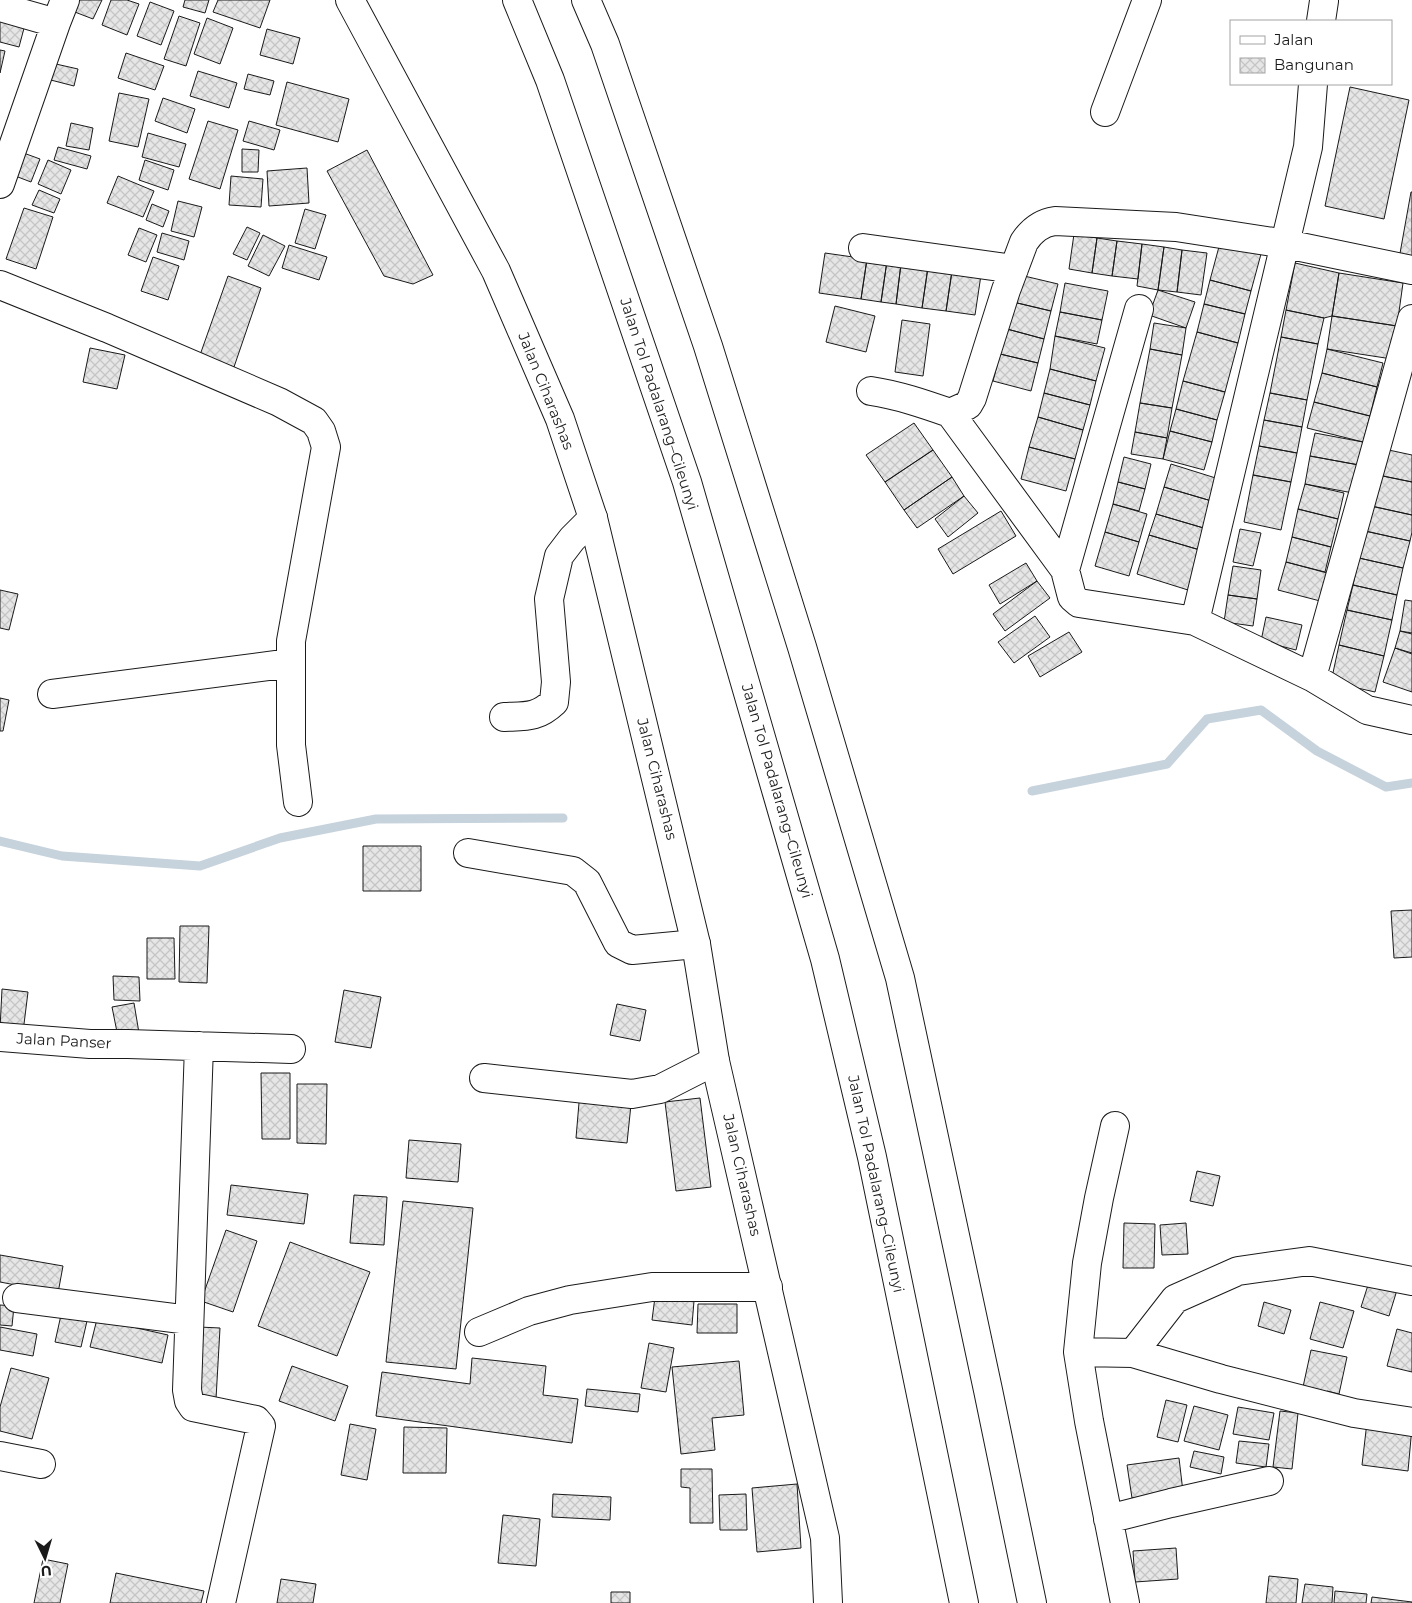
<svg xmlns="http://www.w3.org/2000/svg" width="1412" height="1603" font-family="Montserrat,sans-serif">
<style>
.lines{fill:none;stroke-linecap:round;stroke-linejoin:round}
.stream{stroke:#c6d2dc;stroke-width:9}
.building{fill:url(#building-cross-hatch);stroke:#1a1a1a}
.minor-casing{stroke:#1a1a1a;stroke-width:30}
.tertiary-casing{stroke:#1a1a1a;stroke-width:30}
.motorway-casing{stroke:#1a1a1a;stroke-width:30}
.minor{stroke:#fff;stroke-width:28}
.tertiary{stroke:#fff;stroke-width:28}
.motorway{stroke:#fff;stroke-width:28}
.labels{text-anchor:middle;stroke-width:4;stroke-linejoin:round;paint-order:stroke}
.street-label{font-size:15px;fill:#1a1a1a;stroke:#fff}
</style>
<defs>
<pattern id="building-cross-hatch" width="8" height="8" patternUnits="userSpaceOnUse" patternTransform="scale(1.25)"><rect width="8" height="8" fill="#e6e6e6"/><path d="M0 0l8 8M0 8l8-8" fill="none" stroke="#c5c5c5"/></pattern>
</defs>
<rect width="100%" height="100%" fill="#fff"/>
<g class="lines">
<path class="stream" d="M1032 791 1167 764 1207 719 1261 710 1317 751 1386 787 1412 783
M0 841 62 856 200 866 280 838 376 819 563 818"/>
</g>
<path class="building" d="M71 0H102L93 19 67 9Z
M111 0H127L139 4 127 35 102 25Z
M185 0H209L205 13 183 7Z
M218 0H270L260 28 213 12Z
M150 2 174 11 161 45 137 36Z
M0 10 27 17 19 47 0 42Z
M179 16 200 23 186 66 164 59Z
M207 18 233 28 220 64 194 54Z
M267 29 300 38 293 64 260 55Z
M0 50 5 51 0 73Z
M126 53 164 66 155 90 118 78Z
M47 62 78 69 74 86 43 78Z
M198 71 237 83 229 108 190 96Z
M248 74 274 81 270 95 244 89Z
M287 82 349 99 338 142 276 125Z
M1350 87 1409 100 1384 219 1325 206Z
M119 93 149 99 138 147 109 141Z
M163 98 195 109 187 133 155 121Z
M208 121 238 130 220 189 189 179Z
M249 121 280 130 274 150 243 141Z
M71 123 93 128 89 150 66 146Z
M148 133 186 144 179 167 142 157Z
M58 147 91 156 87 169 54 160Z
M242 149 259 150 258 172H242Z
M367 150 433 275 413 284 384 276 327 171Z
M18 151 40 159 31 182 10 174Z
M48 160 71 170 61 194 38 184Z
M145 160 174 170 168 190 139 180Z
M307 168 309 203 269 206 267 171Z
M118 176 154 191 143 217 107 203Z
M231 176 263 179 261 207 229 205Z
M39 190 60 199 54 213 32 205Z
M1411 192H1412V262L1399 259Z
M178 201 202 207 194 237 171 231Z
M152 204 169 211 163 227 146 220Z
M24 208 53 217 36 269 6 259Z
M305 209 326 215 315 249 295 243Z
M247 227 260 233 247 260 233 254Z
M139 228 157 235 146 262 128 255Z
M162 233 189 241 184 260 157 252Z
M1074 234 1097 238 1092 273 1069 269Z
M263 235 285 246 269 276 248 266Z
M1097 238 1117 241 1112 276 1092 273Z
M1117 241 1142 244 1138 279 1112 276Z
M1220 243 1261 254 1251 291 1210 280Z
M1142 244 1164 247 1158 290 1137 286Z
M289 245 327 257 319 280 282 268Z
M1164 247 1182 250 1177 292 1158 290Z
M1182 250 1207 253 1201 295 1177 292Z
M825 253 867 259 861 299 819 293Z
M153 257 179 266 168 300 141 291Z
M867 259 887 261 881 302 861 299Z
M887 261 901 264 896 304 881 302Z
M1295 263 1339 273 1332 316 1324 318 1286 310Z
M901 264 928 267 922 308 896 304Z
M928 267 952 271 946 311 922 308Z
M952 271 981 275 975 315 946 311Z
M1339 273 1403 283 1397 326 1332 316Z
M1020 275 1058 284 1051 311 1013 302Z
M228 276 261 288 234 367 200 355Z
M1210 280 1251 291 1245 314 1204 304Z
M1065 283 1108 291 1102 320 1060 312Z
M1158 290 1195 302 1186 328 1149 315Z
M1013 302 1051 311 1044 339 1007 329Z
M1204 304 1245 314 1238 343 1197 332Z
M835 306 875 316 866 352 826 342Z
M1286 310 1324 318 1318 344 1281 337Z
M1060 312 1102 320 1097 344 1055 336Z
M1332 316 1397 326 1392 359 1327 349Z
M902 320 930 324 923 376 895 372Z
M1154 323 1186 328 1182 355 1150 349Z
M1007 329 1044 339 1038 363 1000 354Z
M1197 332 1238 343 1225 392 1183 381Z
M1055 336 1105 348 1096 381 1050 369Z
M1281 337 1318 344 1307 400 1270 393Z
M90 348 125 355 117 389 83 382Z
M1150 349 1182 355 1172 408 1140 403Z
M1327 349 1383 363 1377 387 1322 373Z
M1000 354 1038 363 1031 391 993 381Z
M1050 369 1096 381 1090 405 1044 393Z
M1322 373 1377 387 1370 416 1314 402Z
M1183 381 1225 392 1217 420 1176 409Z
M1044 393 1090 405 1083 430 1038 417Z
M1270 393 1307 400 1302 427 1264 420Z
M1314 402 1370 416 1363 442 1307 428Z
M1140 403 1172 408 1167 438 1135 432Z
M1176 409 1217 420 1212 442 1170 431Z
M1038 417 1083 430 1075 459 1029 447Z
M1264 420 1302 427 1297 453 1259 446Z
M914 423 933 450 885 482 866 455Z
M1170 431 1212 442 1204 470 1163 459Z
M1135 432 1167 438 1163 459 1131 454Z
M1315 433 1363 442 1359 465 1310 456Z
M1259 446 1297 453 1291 482 1253 475Z
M1029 447 1075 459 1066 491 1021 479Z
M1384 449 1412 455V482L1378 475Z
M933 450 952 477 904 510 885 482Z
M1310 456 1359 465 1353 493 1305 484Z
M1124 457 1151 464 1145 489 1118 482Z
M1171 464 1222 480 1215 502 1164 487Z
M1253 475 1291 482 1281 530 1244 522Z
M1378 475 1412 482V515L1371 506Z
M952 477 964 496 917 528 904 510Z
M1118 482 1145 489 1139 511 1113 504Z
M1305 484 1344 493 1338 519 1298 509Z
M1164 487 1215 502 1207 529 1156 514Z
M964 496 978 513 948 537 935 519Z
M1113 504 1147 514 1139 542 1105 532Z
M1371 506 1412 515V532L1410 541 1365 531Z
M1298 509 1338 519 1331 547 1292 537Z
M1001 511 1016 536 953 574 938 549Z
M1156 514 1207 529 1200 550 1149 535Z
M1240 529 1261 533 1253 566 1233 562Z
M1365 531 1410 541 1403 568 1359 558Z
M1105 532 1139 542 1129 576 1095 566Z
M1149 535 1200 550 1188 590 1137 574Z
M1292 537 1331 547 1325 572 1286 562Z
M1359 558 1403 568 1397 595 1353 585Z
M1286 562 1331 574 1324 602 1278 590Z
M1026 563 1037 581 1000 604 989 585Z
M1233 566 1261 570 1257 599 1228 595Z
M1037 581 1050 598 1005 631 993 614Z
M1353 585 1397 595 1392 620 1347 610Z
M0 590 18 594 9 630 0 628Z
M1228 595 1257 599 1253 626 1224 622Z
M1405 600 1412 601V633L1400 631Z
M1347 610 1392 620 1384 656 1339 645Z
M1035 616 1050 637 1014 663 998 642Z
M1266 617 1302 625 1296 650 1261 641Z
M1400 631 1412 634V653L1395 648Z
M1069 632 1082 652 1040 677 1028 656Z
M1339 645 1384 656 1375 692 1331 682Z
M1395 648 1412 654V692L1383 682Z
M0 698 9 700 3 731H0Z
M363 846H421V891H363Z
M1412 910V957L1394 958 1391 911Z
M180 926H209L207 983 179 982Z
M147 938H174L175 979H147Z
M113 976 139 977 140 1001 114 1000Z
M2 989 28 992 23 1032 0 1029Z
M344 990 381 997 371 1048 335 1042Z
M134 1003 140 1039 119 1042 112 1007Z
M617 1004 646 1010 640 1041 610 1035Z
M261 1073H290V1139H262Z
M297 1084H327L326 1144 297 1143Z
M580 1091 632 1095 627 1143 576 1138Z
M700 1098 711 1187 676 1191 665 1102Z
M409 1140 461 1144 458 1182 406 1178Z
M1197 1171 1220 1176 1213 1206 1190 1201Z
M231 1185 308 1194 304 1224 227 1215Z
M354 1195 387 1197 384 1245 350 1243Z
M403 1201 473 1208 456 1369 386 1362Z
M1124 1223 1155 1224 1154 1268H1123Z
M1186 1223 1188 1254 1162 1255 1160 1225Z
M226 1230 257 1241 233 1312 201 1301Z
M290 1242 370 1272 337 1356 258 1326Z
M0 1255 63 1266 58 1293 0 1282Z
M1369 1282 1397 1290 1389 1316 1361 1307Z
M655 1297 694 1301 692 1325 652 1320Z
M1264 1302 1291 1310 1284 1334 1258 1326Z
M1320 1302 1354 1311 1343 1348 1310 1339Z
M698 1304H737V1333H697Z
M0 1305 14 1306 12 1326 0 1325Z
M61 1315 87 1321 81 1347 55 1342Z
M97 1319 168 1335 162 1363 90 1347Z
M0 1327 37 1334 33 1356 0 1350Z
M199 1327 220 1328 216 1399 195 1398Z
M1397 1329 1412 1333V1372L1387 1366Z
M649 1343 674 1348 666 1392 641 1388Z
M1311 1350 1347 1357 1339 1394 1327 1391 1325 1402 1303 1387Z
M472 1358 546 1366 543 1395 578 1399 572 1443 376 1416 382 1372 470 1384Z
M739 1361 744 1415 712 1418 715 1450 681 1454 672 1367Z
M292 1366 348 1386 335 1421 279 1401Z
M11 1368 49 1378 32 1439 0 1431V1407Z
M587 1389 640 1394 638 1412 585 1406Z
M1166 1400 1187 1405 1178 1442 1157 1437Z
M1194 1406 1228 1415 1219 1450 1184 1441Z
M1238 1407 1274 1413 1269 1440 1233 1434Z
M1280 1411 1298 1413 1292 1469 1273 1467Z
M1367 1422 1412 1427 1408 1471 1362 1465Z
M350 1424 376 1429 367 1480 341 1475Z
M404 1427 447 1428 446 1473H403Z
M1239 1441 1269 1444 1266 1467 1236 1463Z
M1194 1451 1224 1457 1221 1474 1190 1467Z
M1179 1458 1183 1492 1132 1498 1127 1465Z
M681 1469H712L713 1523H690V1488L681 1487Z
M797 1484 801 1548 757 1552 752 1488Z
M553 1494 611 1497 610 1520 552 1517Z
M746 1494 747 1530H720L719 1495Z
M503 1515 540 1519 536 1566 498 1563Z
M1176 1548 1178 1579 1135 1582 1133 1551Z
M43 1559 68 1564 60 1603H34Z
M116 1573 204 1591 201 1603H110Z
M1269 1576 1298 1579 1296 1603H1266Z
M281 1579 316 1584 313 1603H277Z
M1305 1584 1333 1587 1332 1603H1302Z
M1335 1591 1367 1594 1366 1603H1334Z
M611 1592H630V1603H611Z
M1372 1597 1412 1602V1603H1371Z"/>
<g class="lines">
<defs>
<path id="minor" d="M0 7 56 23
M1321 21 1324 1
M1105 112 1147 0
M0 184 56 23 65 0
M863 248 1014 269
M0 285 107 328 279 402 314 421 321 431 326 447 291 641V745L298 802
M1139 309 1065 570 1072 597 1079 603 1195 621 1312 677 1367 710 1412 720
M871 391C898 395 924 404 950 413L968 405 972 398 1006 290 1024 242C1032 230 1041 223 1055 221L1176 227 1286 244 1412 270
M950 413 1065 570
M1195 621 1308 147 1313 84
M1312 677 1412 319
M52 694 291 663
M504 717C526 716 537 718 554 702L556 682 549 599 559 556 572 539 593 518
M468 853 573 871 587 882 618 943 632 950 696 944
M0 1037 90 1044H128L291 1049
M199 1046 187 1390 189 1401 193 1407 256 1420 261 1426 221 1603
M484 1078 632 1094 660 1089 715 1061
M1115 1126 1099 1198 1087 1263 1078 1352 1089 1421 1125 1603
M17 1298 189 1320
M479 1332 529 1311 570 1300 652 1287H768
M1078 1352 1133 1353 1221 1379 1354 1413 1412 1422
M1133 1353 1175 1299 1238 1271 1309 1261 1412 1281
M0 1456 41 1464
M1108 1519 1171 1503 1269 1481"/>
<path id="tertiary" d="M350 0 496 271 560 419 593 518 696 944 715 1061 825 1538 828 1603"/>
<path id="motorway" d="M517 0 550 80 687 482 825 959 872 1157 964 1603
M586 0 605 44 708 346 802 647 900 978 988 1390 1032 1603"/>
</defs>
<use href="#minor" class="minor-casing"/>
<use href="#tertiary" class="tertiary-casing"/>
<use href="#motorway" class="motorway-casing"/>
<use href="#minor" class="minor"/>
<use href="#tertiary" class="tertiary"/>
<use href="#motorway" class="motorway"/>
</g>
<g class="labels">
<g class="street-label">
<text transform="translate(546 391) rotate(68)" y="5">Jalan Ciharashas</text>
<text transform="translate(659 404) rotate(72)" y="5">Jalan Tol Padalarang–Cileunyi</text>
<text transform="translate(657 779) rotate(76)" y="5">Jalan Ciharashas</text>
<text transform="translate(777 791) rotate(74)" y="5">Jalan Tol Padalarang–Cileunyi</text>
<text transform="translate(64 1041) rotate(3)" y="5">Jalan Panser</text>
<text transform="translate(742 1175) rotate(77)" y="5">Jalan Ciharashas</text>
<text transform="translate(876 1184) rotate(78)" y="5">Jalan Tol Padalarang–Cileunyi</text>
</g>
</g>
<rect x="1230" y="20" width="162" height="65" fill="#ffffff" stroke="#a3a3a3"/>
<rect x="1240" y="36" width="25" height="8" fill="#ffffff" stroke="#a3a3a3"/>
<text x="1274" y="45" font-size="15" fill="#1a1a1a">Jalan</text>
<rect x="1240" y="58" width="25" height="15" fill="url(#building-cross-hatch)" stroke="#a3a3a3"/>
<text x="1274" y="70" font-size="15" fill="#1a1a1a">Bangunan</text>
<g transform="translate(45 1558) rotate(175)" stroke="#ffffff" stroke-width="4" paint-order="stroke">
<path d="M0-4L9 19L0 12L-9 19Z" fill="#1a1a1a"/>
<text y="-8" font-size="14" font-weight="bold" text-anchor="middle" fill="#1a1a1a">U</text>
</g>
</svg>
